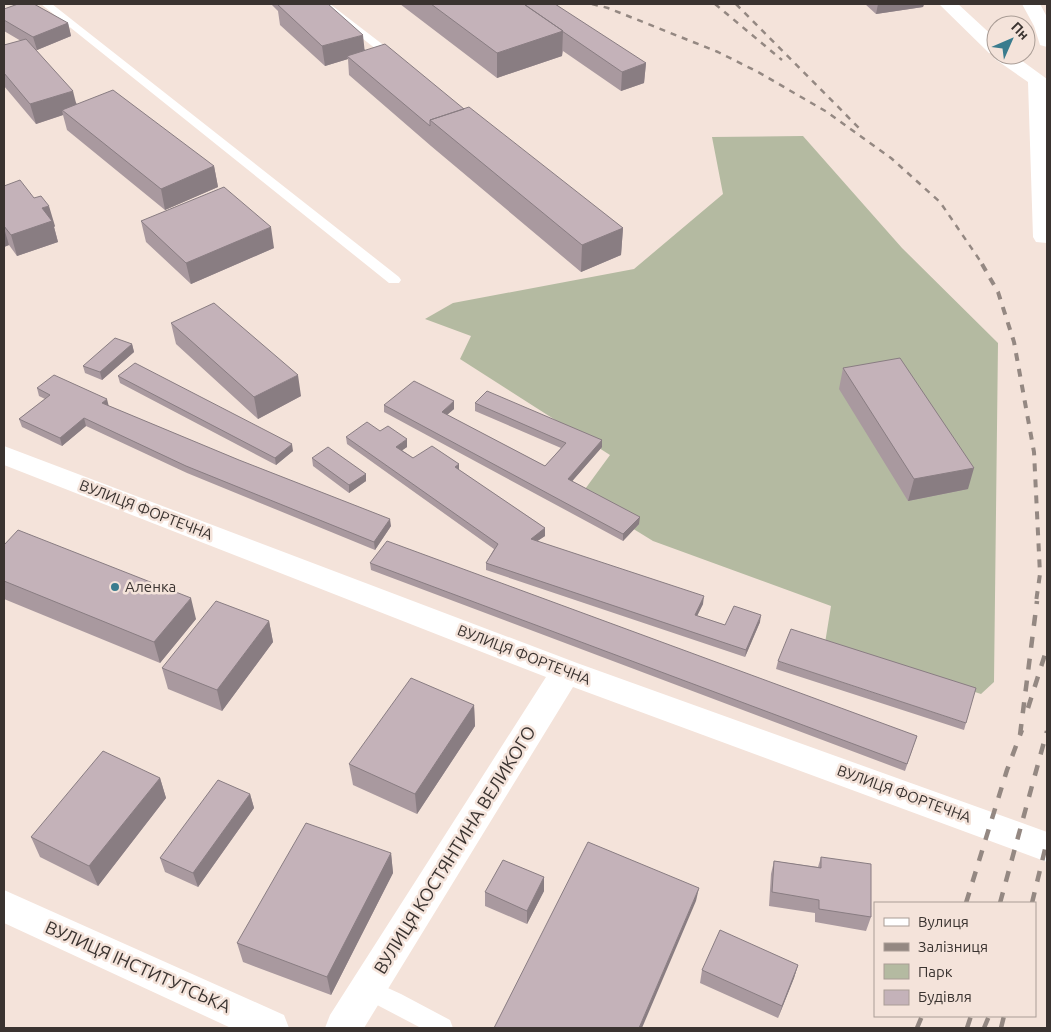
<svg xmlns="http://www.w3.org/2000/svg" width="1051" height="1032" font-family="Ubuntu,sans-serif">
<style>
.green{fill:#b4baa1}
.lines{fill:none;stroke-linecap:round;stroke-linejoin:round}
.lane{fill:#fff;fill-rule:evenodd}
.street{fill:#fff;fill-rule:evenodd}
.secondary{fill:#fff;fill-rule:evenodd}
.rail-far2{stroke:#948882;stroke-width:2.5;stroke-dasharray:6 6;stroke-linecap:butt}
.rail-far1{stroke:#948882;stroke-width:4;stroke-dasharray:8 8;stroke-linecap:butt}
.rail{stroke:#948882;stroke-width:4.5;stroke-dasharray:11 11;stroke-linecap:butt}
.wall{fill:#a9999f}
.shaded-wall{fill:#897d82}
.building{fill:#c4b2b9;stroke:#897d82}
.poi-dot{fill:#3a7c8e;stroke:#f4e3da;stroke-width:2}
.labels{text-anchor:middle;stroke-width:5;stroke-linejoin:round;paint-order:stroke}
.street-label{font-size:15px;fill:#3a3330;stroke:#f4e3da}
.poi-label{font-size:15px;fill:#3a3330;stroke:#f4e3da;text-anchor:start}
.near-street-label{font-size:18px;fill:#3a3330;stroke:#f4e3da}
</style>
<rect width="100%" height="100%" fill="#f4e3da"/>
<path class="green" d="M803 136 902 248 998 343 994 682 981 694 825 643 831 606 653 541 580 496 610 455 460 359 471 336 425 319 453 303 634 269 723 194 712 137Z"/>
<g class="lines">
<path class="lane" d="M41 4H52L399 277 401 280 399 283H389Z
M319 4H330L399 57 401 59 399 61H391Z
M368 979 401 994 450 1020 453 1028H421L360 996 357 989 360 982Z"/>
<path class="street" d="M939 4H958L996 39V55H1014L1047 79V243L1036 242 1033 237 1028 82 995 59 993 54 989 53Z
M1022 4H1040L1047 17V47L1040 45 1034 26Z
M4 890 284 1015 289 1028H231L4 923Z"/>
<path class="secondary" d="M4 446 577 663 1047 832V862L573 687 364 1028H325L330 1015 546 677 4 465Z"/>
<path class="rail-far2" d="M592 4 608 8 718 52 758 72 827 112 891 158 940 202 983 265
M715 4 782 60
M736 4 860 129"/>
<path class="rail-far1" d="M982 264 998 292 1014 342 1034 452 1040 574 1036 602"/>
<path class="rail" d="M1028 708 1047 648
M1020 735 1037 601
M966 903 1007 770 1022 730
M1000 903 1047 731
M1032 903 1047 841
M917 1028 922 1016
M967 1028 971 1016
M984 1028 989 1016
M1001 1028 1004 1016"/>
</g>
<path class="wall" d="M271 4H328L365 50 464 109 623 228 621 255 581 272 431 146 349 75 348 59 325 66 280 25 278 11Z
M400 4H524L646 63 644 83 621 91 563 51 562 56 497 78Z
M865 4H924L923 7 876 14Z
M4 9 68 23 71 36 37 50H36L77 104 214 166 218 187 165 210 67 130 63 115 36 124 4 86V45L21 41 4 31Z
M4 186 55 226 54 227 58 242 17 256 9 245 4 247Z
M141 221 274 248 191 284 146 242Z
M171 323 301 396 258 419 176 344Z
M132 344 134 352 102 380 85 373 83 366Z
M843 368 968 489 908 501 839 389Z
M118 376 293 451 276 465 120 383Z
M37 388 109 406 391 526 375 550 187 473 86 426 62 446 22 427 19 419 45 399 39 396Z
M475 403 602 447 572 481 639 524 623 541 384 412V405L454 409 447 415 545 466 561 448 475 411Z
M380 431 407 447 402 450 413 458 459 464V470L545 528V536L537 541 703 604 697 616 725 625 760 622 745 657 486 570V563L494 549 347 444 346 437Z
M312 458 366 474V481L349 493 313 466Z
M4 545 196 619 160 663 4 599Z
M370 563 917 736 905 771 371 570Z
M269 621 273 642 222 711 168 689 162 668Z
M778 661 966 723 964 730 776 669Z
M474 705 475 726 417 814 353 785 349 764Z
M160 778 166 798 98 886 40 857 31 837Z
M250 794 254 808 198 887 165 872 160 858Z
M391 853 393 873 331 995 243 962 237 943Z
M821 857 871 917 866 931 815 922V913L769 906 771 874 774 861 818 867Z
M544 877V891L527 924 485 906V892Z
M798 965 794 978 778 1018 700 983 702 970Z"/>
<path class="shaded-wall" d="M878 4H924L923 7 876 14Z
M68 23 71 36 37 50 33 37Z
M563 31 562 56 497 78V53Z
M363 35 365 54 347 56 348 59 325 66 322 46Z
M646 63 644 83 621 91 622 72Z
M73 91 78 111 62 110 63 115 36 124 30 104Z
M214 166 218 187 165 210 161 189Z
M49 206 55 226 54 227 58 242 17 256 11 235 42 208Z
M271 227 274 248 191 284 186 263Z
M4 228 9 245 4 247Z
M623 228 621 255 581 272 582 245Z
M132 344 134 352 102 380 100 372Z
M298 375 301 396 258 419 254 397Z
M107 399 109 407 102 403Z
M454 401V409L442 419V412Z
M84 418 86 426 62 446 60 438Z
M407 439V447L397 454 396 447Z
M602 440V447L568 486V479Z
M292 444 293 451 276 465 275 458Z
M459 464V472L455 467Z
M974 468 968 489 908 501 914 479Z
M366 474V481L349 493V485Z
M640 517 639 524 623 541V534Z
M390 519 391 526 375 550 374 542Z
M545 528V536L530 546 531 539Z
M704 596 703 604 694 622 695 615Z
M191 598 196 619 160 663 154 642Z
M761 615 760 622 745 657 746 650Z
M269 621 273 642 222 711 217 690Z
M474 705 475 726 417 814 415 794Z
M160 778 166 798 98 886 89 866Z
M250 794 254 808 198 887 193 873Z
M391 853 393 873 331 995 327 977Z
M544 877V891L527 924V911Z
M699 888 696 901 642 1028H639Z
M798 965 794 978 778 1018 782 1006Z"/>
<path class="building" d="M18 4H34L68 23 33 37 4 20V9Z
M283 4H328L363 35 322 46 278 5Z
M431 4H524L563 31 497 53Z
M529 4H555L646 63 622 72 562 31H563L525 5Z
M26 39 73 91 30 104 4 73V45Z
M385 44 464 109 430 120V126L347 56Z
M113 90 214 166 161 189 62 110Z
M469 107 623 228 582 245 430 120Z
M20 180 34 198 41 196 49 206 42 208 52 221 11 235 4 226V186Z
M224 187 271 227 186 263 141 221Z
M214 303 298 375 254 397 171 323Z
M115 338 132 344 100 372 83 366Z
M900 358 974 468 914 479 843 368Z
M135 363 292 444 275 458 118 376Z
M54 375 107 399 102 403 239 460 390 519 374 542 186 466 84 418 60 438 19 419 50 395 37 388Z
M414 381 454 401 442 412 545 466 566 443 475 403 487 391 602 440 568 479 640 517 623 534 384 405Z
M367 422 380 431 388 426 407 439 396 447 413 458 432 446 459 464 455 467 545 528 531 539 704 596 695 615 725 625 734 606 761 615 746 650 486 563 498 544 346 437Z
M328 447 366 474 349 485 312 458Z
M18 530 191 598 154 642 4 581V545Z
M387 541 917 736 907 764 370 563Z
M216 601 269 621 217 690 162 668Z
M791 629 976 688 966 723 778 661Z
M411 678 474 705 415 794 349 764Z
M103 751 160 778 89 866 31 837Z
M218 780 250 794 193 873 160 858Z
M306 823 391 853 327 977 237 943Z
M588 842 699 888 639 1028H494Z
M821 857 871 864V917L819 909V900L772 892 774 861 821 868Z
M503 860 544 877 527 911 485 892Z
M720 930 798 965 782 1006 702 970Z"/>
<circle class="poi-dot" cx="115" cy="587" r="5"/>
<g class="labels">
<g class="street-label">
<text transform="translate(146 510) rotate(21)" y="5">ВУЛИЦЯ ФОРТЕЧНА</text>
<text transform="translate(524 655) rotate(21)" y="5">ВУЛИЦЯ ФОРТЕЧНА</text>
<text transform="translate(904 794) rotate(20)" y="5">ВУЛИЦЯ ФОРТЕЧНА</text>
</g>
<g class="poi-label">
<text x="125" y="592">Аленка</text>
</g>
<g class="near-street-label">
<text transform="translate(455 850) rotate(-58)" y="6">ВУЛИЦЯ КОСТЯНТИНА ВЕЛИКОГО</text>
<text transform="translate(138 967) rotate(24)" y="6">ВУЛИЦЯ ІНСТИТУТСЬКА</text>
</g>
</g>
<rect width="1051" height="1032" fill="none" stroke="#3a3330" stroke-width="10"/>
<rect x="874" y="902" width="162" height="115" fill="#f4e3da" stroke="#aa9d96"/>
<rect x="884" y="918" width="25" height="8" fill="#ffffff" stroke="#aa9d96"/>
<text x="918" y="927" font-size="15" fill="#3a3330">Вулиця</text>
<rect x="884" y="943" width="25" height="8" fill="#948882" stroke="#aa9d96"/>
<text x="918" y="952" font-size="15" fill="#3a3330">Залізниця</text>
<rect x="884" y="964" width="25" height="15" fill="#b4baa1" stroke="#aa9d96"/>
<text x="918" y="977" font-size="15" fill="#3a3330">Парк</text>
<rect x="884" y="990" width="25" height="15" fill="#c4b2b9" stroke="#aa9d96"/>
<text x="918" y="1002" font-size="15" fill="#3a3330">Будівля</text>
<g transform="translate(1011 40) rotate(45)"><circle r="24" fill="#f4e3da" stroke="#aa9d96"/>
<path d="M0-4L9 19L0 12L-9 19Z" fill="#3a7c8e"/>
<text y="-8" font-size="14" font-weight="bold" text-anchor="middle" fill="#3a3330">Пн</text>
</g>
</svg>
